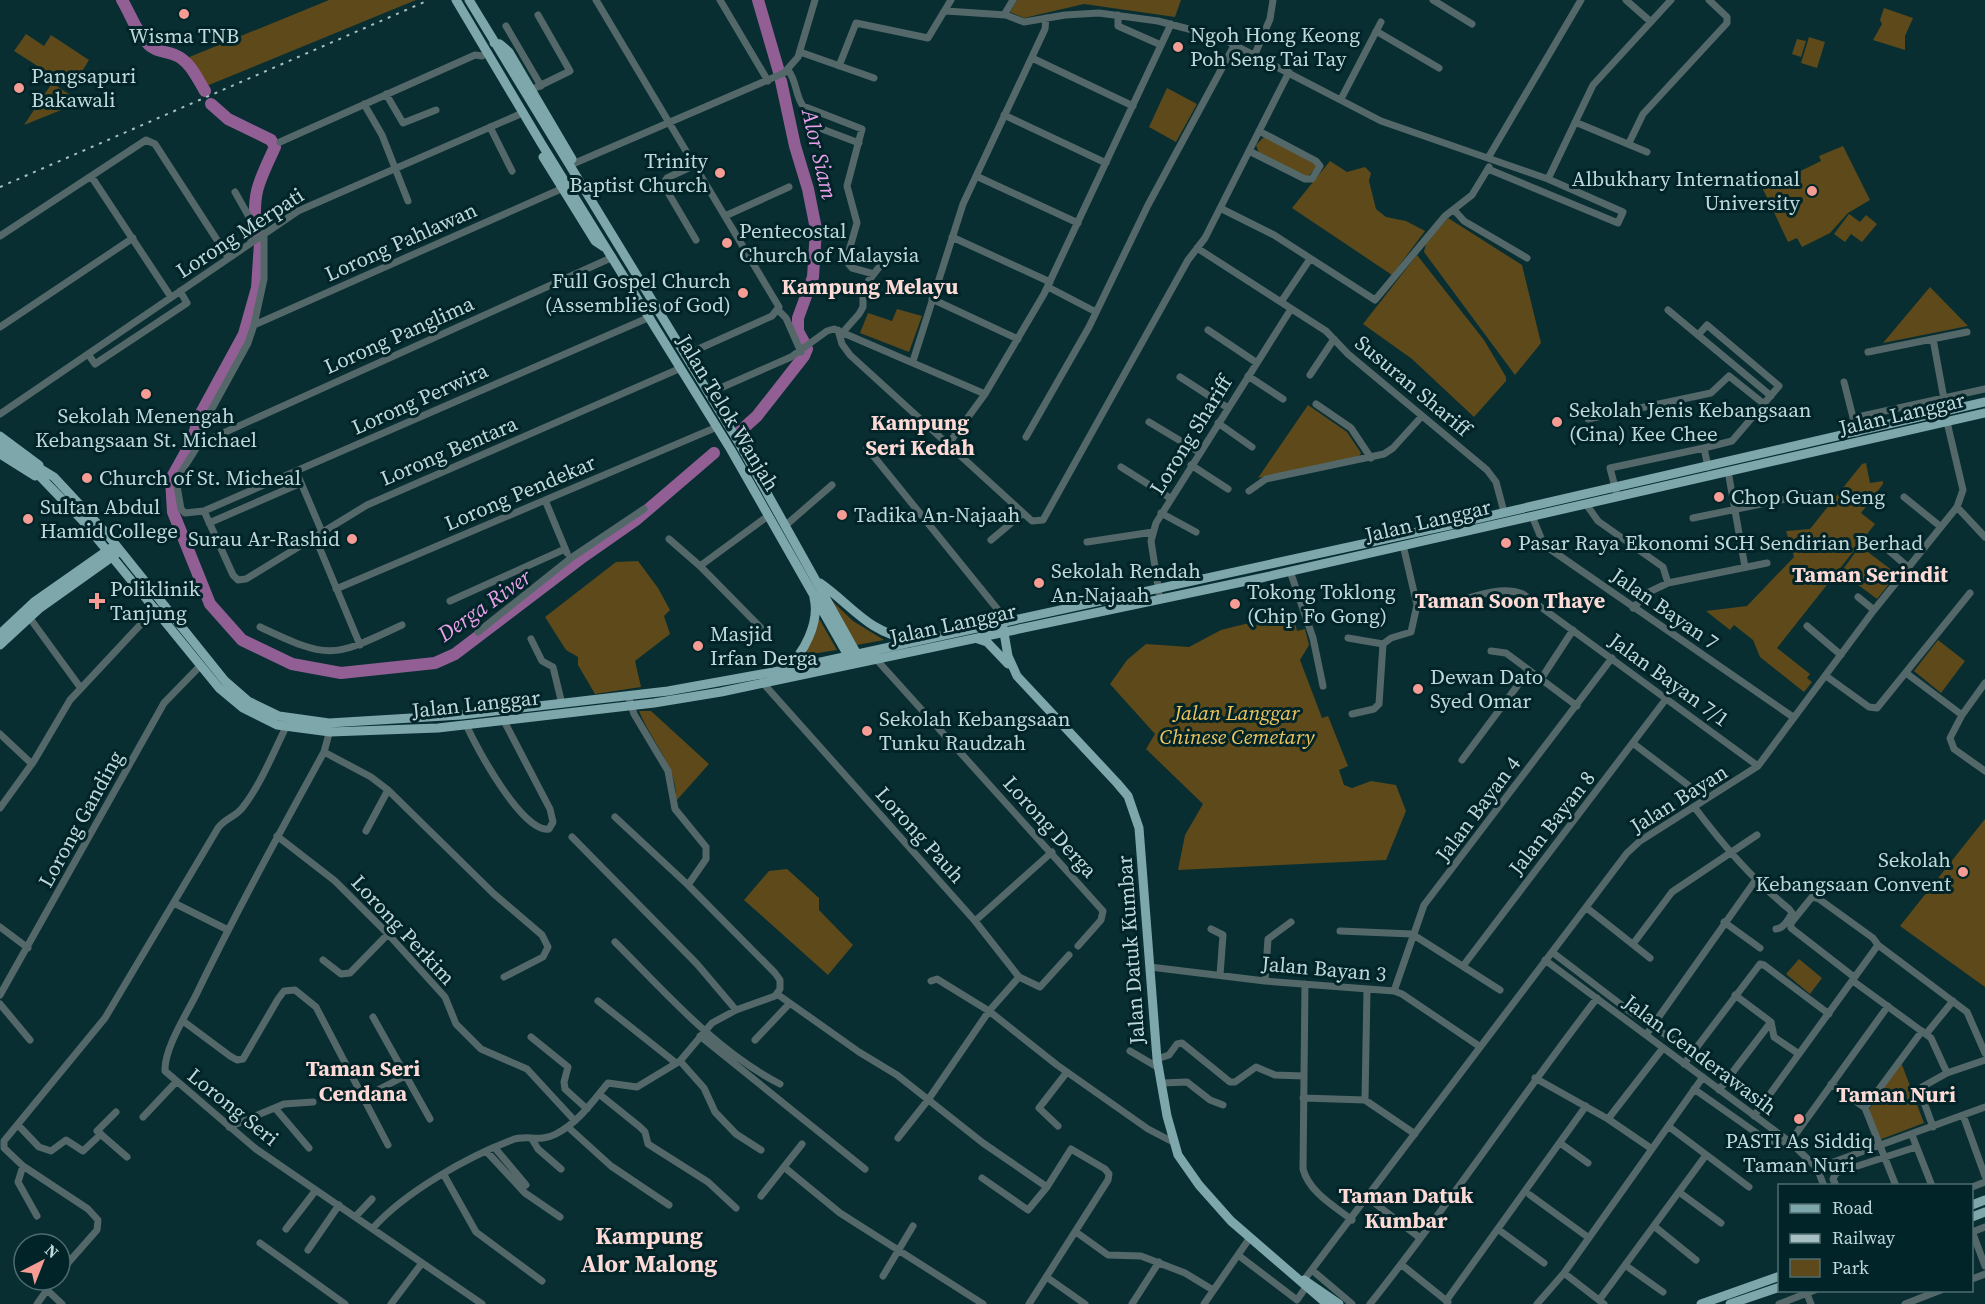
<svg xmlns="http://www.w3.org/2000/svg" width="1985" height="1304" font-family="'Source Serif 4',serif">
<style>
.green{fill:#5d4919}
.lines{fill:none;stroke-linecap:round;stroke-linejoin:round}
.river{stroke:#925f94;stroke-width:12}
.minor{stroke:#54686a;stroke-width:7}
.major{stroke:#7ea7ac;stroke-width:9}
.rail{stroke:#a5bfc2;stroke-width:2;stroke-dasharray:3 6;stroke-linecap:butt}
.poi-dot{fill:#f59c94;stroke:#002428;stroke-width:2}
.labels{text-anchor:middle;stroke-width:6;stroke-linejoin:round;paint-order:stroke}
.poi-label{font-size:21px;fill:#c0d8db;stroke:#002428;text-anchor:start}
.street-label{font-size:21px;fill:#c0d8db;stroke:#002428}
.park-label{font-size:21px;font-style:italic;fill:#f0c45e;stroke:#002428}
.water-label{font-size:22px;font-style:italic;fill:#e9a0eb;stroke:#002428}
.neighbourhood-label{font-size:22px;font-weight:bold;fill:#fedad6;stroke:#002428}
.quarter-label{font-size:24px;font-weight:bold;fill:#fedad6;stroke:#002428}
</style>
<rect width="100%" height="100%" fill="#082e32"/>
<path class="green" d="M329 0H416L204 87 187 58Z
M1017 0H1181L1175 17 1084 4 1024 18 1010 12Z
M1884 8 1913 18 1905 36V50L1873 40 1882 24 1880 20Z
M26 34 44 46 51 35 89 60 72 88 14 51Z
M1809 37 1825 42 1817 68 1801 63Z
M1797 39 1806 41 1801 57 1792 54Z
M52 83 81 102 24 125Z
M1167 88 1197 104 1176 142 1149 127Z
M1264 137 1314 162 1317 166 1308 177 1259 153 1256 145Z
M1843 146 1870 200 1848 213 1830 233 1802 247 1797 238 1788 242 1761 185 1766 183 1768 187 1821 161 1819 156Z
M1330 161 1347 172 1365 167 1371 173 1369 181 1376 209 1386 217 1406 221 1425 231 1392 275 1292 208Z
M1849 214 1860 222 1866 215 1877 224 1862 242 1851 234 1845 242 1834 234Z
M1448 218 1522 265 1541 343 1515 375 1424 252 1426 243Z
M1417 255 1484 340 1506 377V381L1474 417 1412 359 1363 324Z
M1930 287 1968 326 1883 343Z
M897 309 922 316 909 352 860 333 868 313 892 321Z
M1308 405 1347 432 1361 453 1358 458 1258 478Z
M1866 463 1870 483 1883 481V484L1861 513 1875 524 1777 648 1810 674 1807 678 1812 682 1804 692 1760 657 1753 640 1734 625 1730 630 1706 611 1747 606 1794 557 1786 531 1810 529 1862 464Z
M1860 546 1897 574 1877 599 1841 572Z
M638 561 658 588 670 610 664 616 670 634 635 661 641 687 595 694 578 665V657L566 650 545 617 616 562Z
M829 598 853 621 884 640 857 645Z
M1293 612 1297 631 1305 629 1309 645 1300 660 1322 718 1328 716 1348 766 1339 770 1344 785 1352 788 1371 781 1396 785 1406 811 1386 860 1178 870 1185 835 1203 804 1146 749 1155 734 1110 684 1127 660 1146 644 1189 647 1221 630Z
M817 615 837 650 805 655Z
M1938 640 1965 661 1941 693 1914 671Z
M639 711H651L709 764 676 801C678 768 651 741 639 711Z
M1985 819V987L1900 926Z
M787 869 819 898V910L853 945 828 975 744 900 769 871Z
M1799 959 1822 978 1810 994 1786 974Z
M1901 1062 1924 1123 1879 1140 1868 1111Z"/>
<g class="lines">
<path class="river" d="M122 0C131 15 136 32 149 45 158 53 166 51 175 55 190 61 197 78 205 91
M758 0 779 72
M781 81 795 146 808 189 816 229 813 277 798 318V331L804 342
M211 104 228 119 271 140 275 147C258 183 252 193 256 234
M260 243 257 288 244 334 201 413 191 443 171 479 173 512 210 604 242 640 292 664 341 673 435 663 455 654 584 556 637 519 714 453
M737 434 757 416 804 356 807 349"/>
<path class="minor" d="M596 0 779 307 772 316 685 355
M720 0 768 81
M1433 0 1472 24
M1626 0 1651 22
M946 11 1006 15 1024 22 1065 15 1099 13 1158 21 1219 37 1381 121 1548 179 1623 212 1618 223 1488 169
M1004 15 1013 0
M1118 15V26L1161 45
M506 26 541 86
M1376 31 1439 68
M800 52 874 78
M1255 54 1270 19 1273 0
M1032 58 1133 106
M839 66 856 23 928 38 951 0
M788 70C797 81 795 95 803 106L862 129 847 186 857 223 846 261 852 268 874 274
M531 90 570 71 538 15
M386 94 403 123 436 110
M1341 99 1381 22
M364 104 382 135 408 201
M1004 115 1106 163
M1575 122 1647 152
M814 126 859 143
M490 127 512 171
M280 142 475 55 482 56
M1629 143 1643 114 1727 23V17L1709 0
M1249 151 1305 179H1312L1320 166 1316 161 1259 131
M1488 158 1581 0
M575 163 784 73 798 57 815 0
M695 165 667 178 663 184 696 240
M91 176 171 297
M976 176 1078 223
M1548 179 1593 85 1671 0
M235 192 248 215 251 241
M1220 208 1274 235 1375 300 1445 216 1472 195 1489 167
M1455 211 1464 221 1527 258
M725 216 789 187
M264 233V279L254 325 248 343 203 425 199 444 180 474 177 486 181 509 185 513 204 511 650 317
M0 236 146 140 155 144 228 257
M952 237 1050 282
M1197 248 1326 331 1348 354 1487 470 1496 482 1504 512
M1048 287 1096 312
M932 299 1018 339
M1281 302 1310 259
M778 310 786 318 801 352
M1668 310 1771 396
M254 325 561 189
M0 327 133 238
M838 330 842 344 850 355 1032 521 1043 520 1188 260 1205 238 1289 72
M1208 330 1257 363
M843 332 859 314 863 307V288L880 266
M1698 335 1707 325 1779 386 1732 441 1704 448 1708 467
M1933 339 1944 399
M1868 352 1967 332
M88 354 95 364 187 303 180 291
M913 361 963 204 1045 29 1046 18
M1310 375 1334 339
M1248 376 1283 399
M1180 377 1228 408
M1844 382 1857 433
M709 393 791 357 827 331 834 329 985 394 1044 294 1171 24
M1316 404 1351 428 1371 458
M0 414 298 211 518 115
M1853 418 1985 389
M1588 419 1711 393 1729 376 1764 404
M1149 422 1199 452
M1218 423 1252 447
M1026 437 1089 327 1148 205 1235 44
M199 444 613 257
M947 446 985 394
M867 448 999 611 1005 621
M1191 465 1228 489
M1121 467 1170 498
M296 471 322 532
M1728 471 1745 567
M1249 491 1266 479 1384 454 1393 448 1422 416
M1616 491 1610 468 1704 448
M1904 497 1941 527
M545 500 567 553
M1586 504 1598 521 1663 567 1668 583
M1957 507 1985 537
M204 511 233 575 238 580 246 579 367 505 681 368
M1161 513 1196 532
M1532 516 1544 545 1793 717
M1693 518 1810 494
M209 523 301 483
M786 525 832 485
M315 537 360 645
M669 539 700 566 769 636
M991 540 1023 513
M1087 542 1153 532
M1403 545 1417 605C1452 613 1488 581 1523 594L1758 766
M1886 548 1908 567
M700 566 768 516
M1290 571 1313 638 1323 686
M336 589 717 427
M1159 593 1151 541 1156 523 1291 309
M1858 597 1874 610
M450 601 565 549
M1633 608 1649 592 1668 583 1767 563
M29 617 80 687
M1807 626 1841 655
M260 627C330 660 332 658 402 625
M478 632 571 558 644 509
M1348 638 1383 644
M531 639 542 661 553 667 562 704
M1491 651 1506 653 1577 706
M876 659 1103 911 1101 920 1078 946
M1906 673 1962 715
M1826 676 1869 707 1877 708 1970 593
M1541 679 1573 630
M763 683 975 921 1019 977 989 1011 928 1100 898 1138
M1985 683 1962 715 1950 738 1954 749 1985 771
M628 695 634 714 668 771 675 809 706 847V859L688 885
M1352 714 1374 709 1379 704 1383 644 1391 638 1411 632 1417 605
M466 724C475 746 523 834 549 829L553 822 550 809 504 721
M330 730 324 752C280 832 236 912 196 995 186 1015 164 1049 165 1071L256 1149 482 1304
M0 734 32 764
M1634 744 1688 785
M324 752 371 777 388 790 494 894 542 935 548 947 543 957 504 977
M1462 760 1529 670
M0 808 34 761 70 700 156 608
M1695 808C1724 846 1752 879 1789 909L1792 913C1788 920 1784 928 1776 929
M366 831 388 790
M277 836 335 881 388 934 445 997 456 1024 481 1049 527 1069 575 1121
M572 837 697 964 736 1010
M174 903 228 930
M1587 908 1650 958
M975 921 1052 852
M1724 922 1760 948
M0 927 28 948
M1211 929 1223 935 1220 975
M1340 931 1412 934 1500 990
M615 942C665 992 716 1051 780 1084
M1633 944 1672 892 1757 835
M1552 952 1628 1010 1692 1052
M323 960 341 974 350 973 388 934
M1545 960 1790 1142 1817 1168 1824 1186
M1463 966 1666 699
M1150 967 1265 981 1394 991 1402 994 1479 1046
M1019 977 1040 987 1069 955
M1854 977 1791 928V923L1812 897 1819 899 1873 938 1878 945 1967 1012 1985 1053
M931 981 937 979 989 1011 1057 1065 1148 1129 1173 1142
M1265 981 1268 939 1291 922
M1853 981 1931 1038 1947 1073
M1305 984 1303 1169C1309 1192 1334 1206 1352 1220
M1394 991 1424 905 1612 658
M777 994 859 1052 897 1075 983 1143 1047 1187
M0 995 164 703 200 666
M1735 995 1771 1022 1774 1037 1799 1054
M598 1001 676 1063
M0 1004 30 1040
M373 1017 430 1119
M183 1021 230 1056 237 1060 243 1059 278 999 284 991 295 990 316 1007 388 1145
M1926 1034 1953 1001
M1646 1035 1755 881
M700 1036 865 1169
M531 1037 568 1067 564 1082 565 1089 587 1109
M755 1040 789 1004
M1130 1051 1159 1068
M1157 1059 1169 1055 1177 1044 1182 1043 1230 1082H1235L1256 1067 1275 1075 1303 1076
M680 1061 704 1088 715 1112 736 1134 761 1150
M1684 1064 1760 964 1764 965 1829 1014
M1535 1078 1608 1119 1652 1149
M1162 1083 1187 1082 1210 1100 1223 1105
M1831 1084 1865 1108
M1694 1089 1775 1146 1781 1147 1787 1140
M1719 1090 1771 1022
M599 1094 640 1127 645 1132 648 1144 708 1182 736 1208
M364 1097 405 1076
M1303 1098 1365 1100 1415 1134
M1365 1100 1367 989
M275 1108 309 1148
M1865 1108 1922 1031
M1865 1108 1896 1186
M116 1112 97 1131 127 1157
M1963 1115 1985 1176
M1754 1116 1878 945
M143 1117 176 1082
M1608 1119 1663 1048
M18 1125 39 1147 51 1151 66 1140 83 1151 101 1134
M1058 1126 1039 1108 1067 1072
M1668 1126 1749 1187
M229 1127 284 1104 313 1102
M568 1127 611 1166 669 1205
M1933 1127 1921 1094 1922 1087 1947 1073 1985 1060
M1912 1135 1932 1186
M532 1139 538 1149 561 1169
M1790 1142 1888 1006
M1560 1143 1588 1163
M495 1148 526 1185
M487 1152 525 1193 560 1217
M23 1166 18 1182 37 1216
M784 1167 840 1213 983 1304
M1817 1168 1985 1107
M444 1175 476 1232 542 1281
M982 1178 1028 1210 1047 1187 1071 1149 1105 1169 1109 1174 1108 1180 1029 1304
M1836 1186 1833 1179 1836 1173 1916 1147
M1972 1187 1985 1182
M1679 1192 1721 1223
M1530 1195 1589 1238
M761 1196 802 1144
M1368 1198 1420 1238
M356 1216 372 1199
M1654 1226 1696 1260
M373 1228C405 1192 467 1157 512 1140 527 1134 539 1143 556 1134 579 1122 592 1102 608 1083L637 1087 680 1061 712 1023 736 1010 775 996 780 989V980L775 973 688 885 615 817
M286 1229 316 1190
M1499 1230 1544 1263
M1972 1231 1985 1266
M1076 1232 1108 1255 1141 1256 1185 1273 1213 1290
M1972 1232 1985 1227
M260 1243 345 1304
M308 1250 339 1205
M1238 1255 1297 1300 1306 1287
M1402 1265 1448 1302
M1625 1265 1663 1292
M1312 1270 1352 1304
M60 1272 97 1230 98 1220 88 1209 23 1166 4 1148V1141L105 1018 218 828C225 818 236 817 243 807 261 784 273 753 286 727
M1564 1273 1604 1304
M883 1276 913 1226
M1048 1278 1085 1304
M1972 1279 1985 1274
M1304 1280 1627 853 1640 841 1758 766 1874 610 1957 507 1963 490 1947 422
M46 1289 62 1304
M1807 1294 1811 1304
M1600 1299 1706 1155
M1446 1301 1586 1106
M37 1304 54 1280
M391 1304 422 1263
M1132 1304 1159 1262
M1204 1304 1249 1239
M1370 1304C1449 1205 1519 1099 1597 998
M1537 1304 1564 1273 1703 1077
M1779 1304 1815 1290
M1905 1304 1941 1290"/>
<path class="major" d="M456 0 541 143 731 450 850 659
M469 0 739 443 858 656
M494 43 500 44 509 52 572 159
M543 157 595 241 604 247
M0 436 39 465
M0 444 54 477 107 534 225 681 248 701 279 716 329 723 461 715 668 691 784 670 1450 525 1985 402
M0 454 35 476
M29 465 82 520 219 688 243 708 277 725 330 732 438 728 654 703 721 692 1261 578 1985 413
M820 583C854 607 866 631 911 640
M1003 627 1008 656 1017 676 1117 783 1128 796 1139 828 1157 1059 1167 1116 1178 1155 1199 1185 1231 1221 1327 1304
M0 634 34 602 111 548
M978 639 987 642 1008 664
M0 645 40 608 116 554
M786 668C804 654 820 622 814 598
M1972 1205 1985 1200
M1972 1217 1985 1212
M1304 1280 1339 1304
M1701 1304 1780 1276
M1730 1304 1780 1287"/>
<path class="rail" d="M0 187 429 0"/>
</g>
<g class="poi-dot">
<circle cx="184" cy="14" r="6"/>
<circle cx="1178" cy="47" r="6"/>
<circle cx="19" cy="88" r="6"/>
<circle cx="720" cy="173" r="6"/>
<circle cx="1812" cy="191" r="6"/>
<circle cx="727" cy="243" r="6"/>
<circle cx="743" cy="293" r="6"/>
<circle cx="146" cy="394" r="6"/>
<circle cx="1557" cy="422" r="6"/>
<circle cx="87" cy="478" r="6"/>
<circle cx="1719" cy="497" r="6"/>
<circle cx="842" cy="515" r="6"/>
<circle cx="28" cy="519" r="6"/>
<circle cx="352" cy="539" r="6"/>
<circle cx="1506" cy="543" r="6"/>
<circle cx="1039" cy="583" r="6"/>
<path d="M94 592h6v6h6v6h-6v6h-6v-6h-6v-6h6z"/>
<circle cx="1235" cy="604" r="6"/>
<circle cx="698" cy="646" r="6"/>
<circle cx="1418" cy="689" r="6"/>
<circle cx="867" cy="731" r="6"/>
<circle cx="1963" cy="872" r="6"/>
<circle cx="1799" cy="1119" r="6"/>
</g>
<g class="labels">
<g class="poi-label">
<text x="1190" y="42">Ngoh Hong Keong<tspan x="1190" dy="24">Poh Seng Tai Tay</tspan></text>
<text x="184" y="43" text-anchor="middle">Wisma TNB</text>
<text x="31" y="83">Pangsapuri<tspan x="31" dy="24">Bakawali</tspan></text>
<text x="708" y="168" text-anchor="end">Trinity<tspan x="708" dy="24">Baptist Church</tspan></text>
<text x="1800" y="186" text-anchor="end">Albukhary International<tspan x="1800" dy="24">University</tspan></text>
<text x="739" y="238">Pentecostal<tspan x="739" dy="24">Church of Malaysia</tspan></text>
<text x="731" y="288" text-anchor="end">Full Gospel Church<tspan x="731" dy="24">(Assemblies of God)</tspan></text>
<text x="1569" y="417">Sekolah Jenis Kebangsaan<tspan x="1569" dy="24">(Cina) Kee Chee</tspan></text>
<text x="146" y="423" text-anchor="middle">Sekolah Menengah<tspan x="146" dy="24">Kebangsaan St. Michael</tspan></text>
<text x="99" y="485">Church of St. Micheal</text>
<text x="1731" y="504">Chop Guan Seng</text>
<text x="40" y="514">Sultan Abdul<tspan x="40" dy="24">Hamid College</tspan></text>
<text x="854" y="522">Tadika An-Najaah</text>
<text x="340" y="546" text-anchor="end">Surau Ar-Rashid</text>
<text x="1518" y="550">Pasar Raya Ekonomi SCH Sendirian Berhad</text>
<text x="1051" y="578">Sekolah Rendah<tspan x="1051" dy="24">An-Najaah</tspan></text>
<text x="110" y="596">Poliklinik<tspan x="110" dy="24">Tanjung</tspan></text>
<text x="1247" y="599">Tokong Toklong<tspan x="1247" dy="24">(Chip Fo Gong)</tspan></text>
<text x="710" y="641">Masjid<tspan x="710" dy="24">Irfan Derga</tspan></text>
<text x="1430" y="684">Dewan Dato<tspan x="1430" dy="24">Syed Omar</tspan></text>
<text x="879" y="726">Sekolah Kebangsaan<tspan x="879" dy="24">Tunku Raudzah</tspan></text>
<text x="1951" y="867" text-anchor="end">Sekolah<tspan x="1951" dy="24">Kebangsaan Convent</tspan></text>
<text x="1799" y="1148" text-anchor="middle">PASTI As Siddiq<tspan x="1799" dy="24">Taman Nuri</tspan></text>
</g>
<g class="street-label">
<text transform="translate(240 233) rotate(-33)" y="7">Lorong Merpati</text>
<text transform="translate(401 242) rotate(-24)" y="7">Lorong Pahlawan</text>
<text transform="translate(399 335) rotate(-24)" y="7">Lorong Panglima</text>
<text transform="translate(1413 386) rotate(40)" y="7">Susuran Shariff</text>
<text transform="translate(420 399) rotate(-24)" y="7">Lorong Perwira</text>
<text transform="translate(728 413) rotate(59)" y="7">Jalan Telok Wanjah</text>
<text transform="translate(1902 414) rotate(-13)" y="7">Jalan Langgar</text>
<text transform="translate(1191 435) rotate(-58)" y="7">Lorong Shariff</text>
<text transform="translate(449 451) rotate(-23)" y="7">Lorong Bentara</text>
<text transform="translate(520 493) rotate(-23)" y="7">Lorong Pendekar</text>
<text transform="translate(1428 521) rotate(-13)" y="7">Jalan Langgar</text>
<text transform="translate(1665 609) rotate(35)" y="7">Jalan Bayan 7</text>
<text transform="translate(953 624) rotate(-12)" y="7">Jalan Langgar</text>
<text transform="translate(1669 680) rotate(36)" y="7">Jalan Bayan 7/1</text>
<text transform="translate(476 704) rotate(-6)" y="7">Jalan Langgar</text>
<text transform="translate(1679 799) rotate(-32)" y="7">Jalan Bayan</text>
<text transform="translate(1478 809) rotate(-53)" y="7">Jalan Bayan 4</text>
<text transform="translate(81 819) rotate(-61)" y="7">Lorong Ganding</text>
<text transform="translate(1552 823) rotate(-52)" y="7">Jalan Bayan 8</text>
<text transform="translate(1050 827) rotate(48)" y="7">Lorong Derga</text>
<text transform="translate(920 835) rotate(48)" y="7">Lorong Pauh</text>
<text transform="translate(403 930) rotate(47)" y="7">Lorong Perkim</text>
<text transform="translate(1131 950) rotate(-94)" y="7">Jalan Datuk Kumbar</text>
<text transform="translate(1324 969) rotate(5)" y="7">Jalan Bayan 3</text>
<text transform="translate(1700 1055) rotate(37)" y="7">Jalan Cenderawasih</text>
<text transform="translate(233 1107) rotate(39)" y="7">Lorong Seri</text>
</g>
<g class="park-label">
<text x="1237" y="720">Jalan Langgar<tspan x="1237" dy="24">Chinese Cemetary</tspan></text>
</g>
<g class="water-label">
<text transform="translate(820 154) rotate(77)" y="8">Alor Siam</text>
<text transform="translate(484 605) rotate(-35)" y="8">Derga River</text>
</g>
<g class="neighbourhood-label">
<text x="870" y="294">Kampung Melayu</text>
<text x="920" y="430">Kampung<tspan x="920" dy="25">Seri Kedah</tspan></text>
<text x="1870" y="582">Taman Serindit</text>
<text x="1510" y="608">Taman Soon Thaye</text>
<text x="363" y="1076">Taman Seri<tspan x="363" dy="25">Cendana</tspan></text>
<text x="1896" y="1102">Taman Nuri</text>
<text x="1406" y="1203">Taman Datuk<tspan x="1406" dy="25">Kumbar</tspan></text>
</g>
<g class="quarter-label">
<text x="649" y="1244">Kampung<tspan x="649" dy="28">Alor Malong</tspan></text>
</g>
</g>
<rect x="1778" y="1184" width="195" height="108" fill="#002428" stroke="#4d6c70" stroke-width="1.5"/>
<rect x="1790" y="1204" width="30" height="9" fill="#7ea7ac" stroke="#4d6c70" stroke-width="1.5"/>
<text x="1832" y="1214" font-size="18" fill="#c0d8db">Road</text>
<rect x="1790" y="1234" width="30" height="9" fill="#a5bfc2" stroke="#4d6c70" stroke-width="1.5"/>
<text x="1832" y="1244" font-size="18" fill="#c0d8db">Railway</text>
<rect x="1790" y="1259" width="30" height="18" fill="#5d4919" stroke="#4d6c70" stroke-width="1.5"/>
<text x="1832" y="1274" font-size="18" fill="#c0d8db">Park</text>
<g transform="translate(42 1262) rotate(42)"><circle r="28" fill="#002428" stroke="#4d6c70" stroke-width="1.5"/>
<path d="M0-4.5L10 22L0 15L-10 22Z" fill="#f59c94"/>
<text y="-9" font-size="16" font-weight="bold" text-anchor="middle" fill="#c0d8db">N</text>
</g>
</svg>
